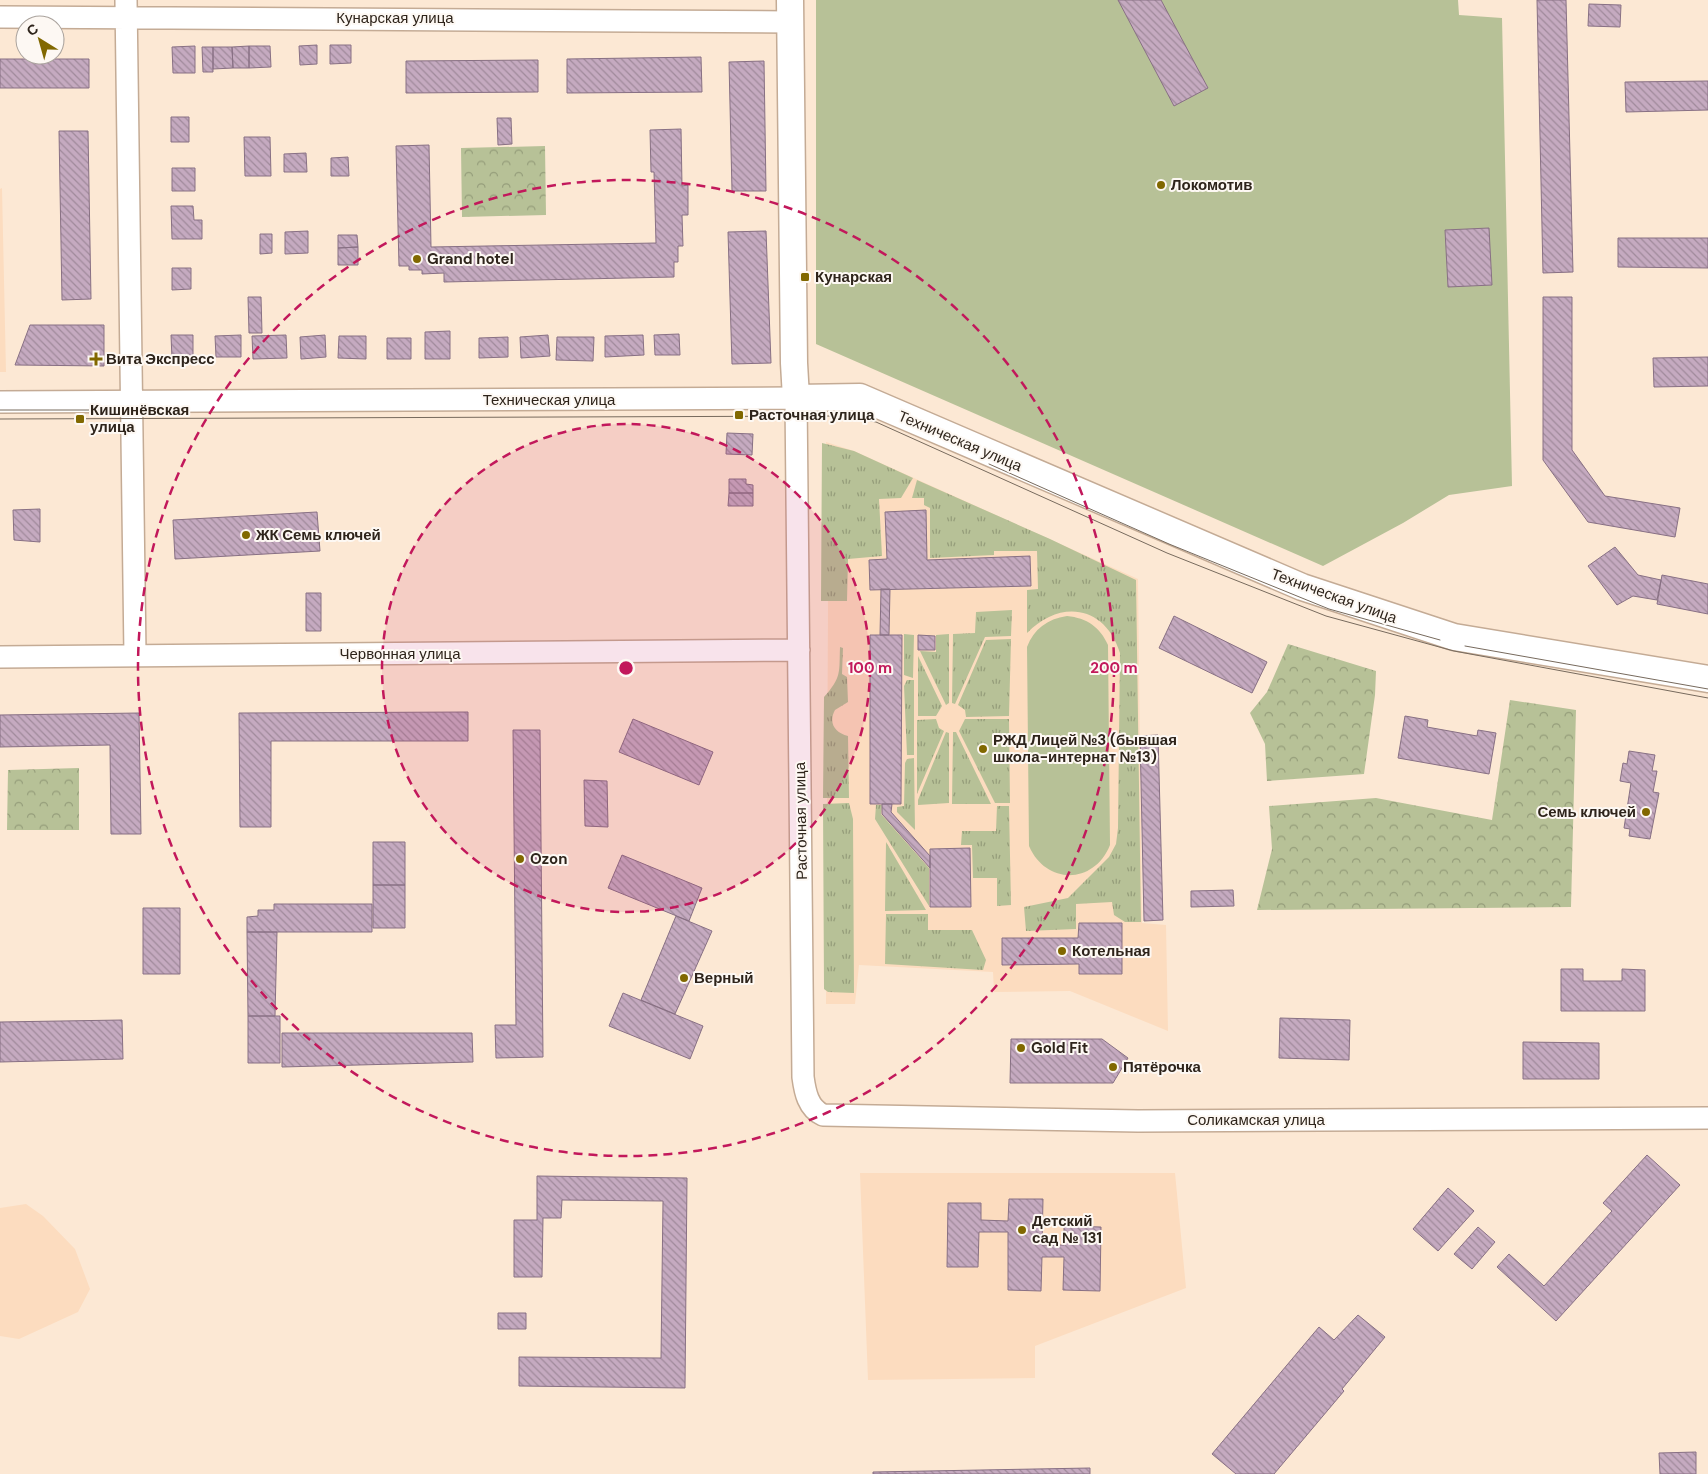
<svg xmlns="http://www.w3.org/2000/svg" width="1708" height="1474" font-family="'DM Sans',sans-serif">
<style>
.built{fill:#fcdcbf}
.grass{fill:url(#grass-tufts)}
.forest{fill:url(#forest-crowns)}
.pitch{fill:#b7c197}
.building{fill:url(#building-back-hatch);stroke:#887084}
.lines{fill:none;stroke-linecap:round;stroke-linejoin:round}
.minor-casing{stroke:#c4ab95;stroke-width:24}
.major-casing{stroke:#c4ab95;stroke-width:29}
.minor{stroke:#fff;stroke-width:21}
.major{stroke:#fff;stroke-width:26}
.tram{stroke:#776a5d;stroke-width:1}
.ring{fill:none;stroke:#c2185b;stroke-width:2.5;stroke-dasharray:9 6}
.poi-dot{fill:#816800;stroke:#fdf8f3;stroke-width:2}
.labels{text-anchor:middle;stroke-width:4;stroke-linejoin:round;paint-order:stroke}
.street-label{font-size:15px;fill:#2e241b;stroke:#fdf8f3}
.poi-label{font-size:15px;font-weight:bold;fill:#2e241b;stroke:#fdf8f3;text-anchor:start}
.centre{fill:#c2185b;stroke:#fdf8f3;stroke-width:2.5}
.ring-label{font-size:15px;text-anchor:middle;font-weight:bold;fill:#c2185b;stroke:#fdf8f3;stroke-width:4;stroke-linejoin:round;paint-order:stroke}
</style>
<defs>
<pattern id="grass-tufts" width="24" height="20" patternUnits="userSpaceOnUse" patternTransform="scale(1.25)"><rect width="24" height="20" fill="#b7c197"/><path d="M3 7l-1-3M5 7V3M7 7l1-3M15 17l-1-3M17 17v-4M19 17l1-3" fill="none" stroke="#959d7a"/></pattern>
<pattern id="forest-crowns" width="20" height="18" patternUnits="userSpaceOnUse" patternTransform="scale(1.25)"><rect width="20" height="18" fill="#b7c197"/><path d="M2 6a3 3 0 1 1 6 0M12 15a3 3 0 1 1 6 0" fill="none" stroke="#959d7a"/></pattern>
<pattern id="building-back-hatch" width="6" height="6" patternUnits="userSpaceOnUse" patternTransform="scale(1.25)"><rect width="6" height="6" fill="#c5aac0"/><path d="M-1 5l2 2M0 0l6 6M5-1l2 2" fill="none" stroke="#a08a9b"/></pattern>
</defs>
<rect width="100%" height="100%" fill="#fce8d4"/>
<path class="built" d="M2 188 6 372H0V189Z
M826 442 854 451 1138 579 1142 923 1166 925 1168 1031 1070 991 994 992 993 972 859 965 855 1004H826L828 608Z
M860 1173H1175L1186 1288 1035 1346V1378L868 1380Z
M26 1204 43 1216 75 1249 90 1289 78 1312 19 1339 0 1336V1208Z"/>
<path class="grass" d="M822 443 854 451 913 478 901 498 879 499 882 556 848 559 847 601H821Z
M917 480 1050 539 1136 580 1141 922H1125L1114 915 1112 902 1076 904V929L1026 931 1024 907 1068 898 1109 857 1116 844 1118 828 1120 653C1105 605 1060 599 1027 633V590L1038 589 1037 551H994V555L930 558V508L924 505V498H912Z
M1012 610 1011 636 985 637 955 704 952 703 953 634 975 633 976 612Z
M904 634 914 635 913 678 904 675Z
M949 634V703L946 705 920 651 936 652V635Z
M1011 639 1009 716 966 717 965 710 958 705 986 640Z
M840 647 843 648 842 674 847 677 848 702 835 710C828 723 835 733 848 736L849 798H823L824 697C842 677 839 672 840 647Z
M918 656 942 706 936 716H918Z
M907 680H914V755H907L904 686Z
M936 719 939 728 944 731 917 794V720Z
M965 719H1009L1010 803H995L959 731Z
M946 732 949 733V803L918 805V800Z
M953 732H956L991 804H952Z
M914 758 915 830 897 812V807L904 806 905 763 907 759Z
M849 803 853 819 854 993 828 992 824 989 823 804Z
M876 805H882L881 814 929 868V906L875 819Z
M997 806H1009L1011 905 997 906V878H973L972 845H961L962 831H996Z
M886 842 926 910 885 911Z
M886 914H928V930H972L986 960 983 970 885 964Z"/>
<path class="forest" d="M545 146 546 215 462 217 461 148Z
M1288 644 1376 671 1375 695 1364 774 1267 781 1265 744 1250 713 1267 692Z
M1510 700 1576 710 1571 907 1257 910 1272 849 1269 806 1376 798 1492 820Z
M79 768V830H7L8 770Z"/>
<path class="pitch" d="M816 0H1458L1459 15 1502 18 1512 486 1449 495 1403 523 1323 566 816 344Z
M1067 616C1087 618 1100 627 1108 645L1110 845C1094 885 1046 885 1029 846L1027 647C1034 629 1047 619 1067 616Z"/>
<path class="building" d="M1118 0H1161L1208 88 1174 106Z
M1537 0H1566L1573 272 1543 273Z
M1589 4 1621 5 1620 27 1588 26Z
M317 45V64L300 65 299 46Z
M330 45H351V63L330 64Z
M195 46V73H173L172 47Z
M249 46V68H233L232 47Z
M249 46H270L271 67 249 68Z
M202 47H213V72H203Z
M213 47H232L233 68 213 69Z
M701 57 702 92 567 93V59Z
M0 59H89V88H0Z
M538 60V92L406 93V61Z
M764 61 766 191H732L729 62Z
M1708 81V110L1626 112 1625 82Z
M171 117H189V142H171Z
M497 118H511L512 144 498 145Z
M681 129 682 186 688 185V215H682L683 246H678V262H674V277L444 282V273L422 274V270H409V266H399L396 146 429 145 431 247 656 243 654 172H651L650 130Z
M59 131H88L91 299 62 300Z
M244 137H270L271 176H245Z
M306 153 307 172H284V154Z
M348 157 349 176H331V158Z
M172 168H195V191H172Z
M171 206H193L194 220H202V239H172Z
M1489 228 1492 285 1448 287 1445 230Z
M308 231V253L285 254V232Z
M766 231 771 363 732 364 728 232Z
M260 234H272V253L260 254Z
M338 235H357L358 247 338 248Z
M1618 238H1708V268L1618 267Z
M358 247V265H338V248Z
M172 268H191V289L172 290Z
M248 297H261L262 333H249Z
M1543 297H1572V450L1605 496 1680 508 1675 537 1588 522 1543 460Z
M30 325H104V366L15 365Z
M450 331V359H425V332Z
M679 334 680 355H655L654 335Z
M171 335H193V358L172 359Z
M241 335V357H216L215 336Z
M286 335 287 358 253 359 252 336Z
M325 335 326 357 301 359 300 337Z
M548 335 550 356 521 358 520 337Z
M643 335 644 355 605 357V336Z
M339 336H366V359L338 358Z
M508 337V357L479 358V338Z
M557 337H594L593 361 556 360Z
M387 338H411V359H387Z
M1708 357V386L1654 387 1653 358Z
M727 433 753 434 752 455 726 454Z
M729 479H746V484L753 485V493H729Z
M729 493H753V506H728Z
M40 509V542L14 540 13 510Z
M926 510 927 560 1030 556 1031 586 870 590 869 560 887 559 885 512Z
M317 512 320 551 175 559 173 520Z
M1615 547 1638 575 1661 580 1657 600 1633 596 1617 605 1588 566Z
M1662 575 1708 584V614L1657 604Z
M881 589H890L889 635H880Z
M306 593H321V631H306Z
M1174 616 1267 662 1252 693 1159 648Z
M870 635H902L901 804H870Z
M918 635 935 636V650H918Z
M468 712V741H271V827H240L239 713Z
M139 713 141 834H111L110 745 0 747V715Z
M1405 716 1428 720 1427 727 1477 736 1478 730 1496 733 1489 774 1398 758Z
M633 719 713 752 699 785 619 752Z
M513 730H540L543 1057 496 1058 495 1025H516Z
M1158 735 1163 920 1144 921 1140 736Z
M1629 751 1655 755 1652 771H1657L1653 792 1659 793 1650 839 1629 836 1630 829 1624 828 1631 783 1620 781 1623 763 1627 764Z
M584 780 607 781 608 827 585 826Z
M882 804H892L891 812 930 856V868L882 814Z
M373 842H405V885H373Z
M970 848 971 907H930V849Z
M622 855 702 888 689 921 608 888Z
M373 885H405V928H373Z
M1233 890 1234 906 1191 907V891Z
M274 904H372V932H247V917L258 916V910H274Z
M143 908H180V974H143Z
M676 916 712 931 675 1014 641 1000Z
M1079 923H1122V974H1079V964L1002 965V938H1078Z
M247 932H277L275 1016H248Z
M1561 969H1583V981H1622V969L1645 970V1011H1561Z
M623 993 703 1026 690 1059 609 1026Z
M248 1016H280V1063H248Z
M1280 1018 1350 1020 1349 1060 1279 1058Z
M122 1020 123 1059 0 1062V1022Z
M282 1033H472L473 1062 282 1067Z
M1011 1039H1102L1128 1058 1113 1083H1010Z
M1523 1042 1599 1043V1079H1523Z
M1647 1155 1680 1185 1556 1321 1497 1267 1509 1254 1544 1286 1612 1211 1603 1203Z
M537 1176 687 1178 685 1388 519 1386V1357L661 1358 663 1201 562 1200 561 1218H543L542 1277H514V1220H537Z
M1448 1188 1474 1211 1438 1251 1413 1229Z
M1009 1199H1043L1042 1245H1064V1226L1101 1227 1100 1291 1063 1290 1064 1257H1042L1041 1291 1008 1290V1232H979L978 1267H947L948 1203H981V1220L1008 1221Z
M1478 1227 1495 1242 1472 1269 1454 1254Z
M498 1313H526V1329H498Z
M1358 1315 1385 1337 1342 1389 1344 1391 1274 1474H1236L1212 1454 1319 1327 1334 1340Z
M1696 1452V1474H1660L1659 1453Z
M1090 1468V1474H873V1472Z"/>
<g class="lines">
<defs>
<path id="minor" d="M126 0 135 655
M0 17 790 22
M0 402 796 398 803 1077C805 1092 808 1108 823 1115L1138 1121 1708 1118
M0 657 799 650"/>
<path id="major" d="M790 0 794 363 796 398 860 397 1302 587 1454 637 1708 679"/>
</defs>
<use href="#minor" class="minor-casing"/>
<use href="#major" class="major-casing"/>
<use href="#minor" class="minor"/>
<use href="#major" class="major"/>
<path class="tram" d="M0 410H147
M0 419 843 416 876 422 1167 553 1326 616 1454 651 1708 698
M989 464 1169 544 1329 609 1440 640
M1465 646 1708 689"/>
</g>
<circle cx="626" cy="668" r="244" fill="#c2185b" fill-opacity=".12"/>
<g class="ring">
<circle cx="626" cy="668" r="244"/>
<circle cx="626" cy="668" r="488"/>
</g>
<g class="poi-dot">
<circle cx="1161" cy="185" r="5"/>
<circle cx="417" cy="259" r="5"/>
<rect x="800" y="272" width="10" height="10" rx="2.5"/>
<path d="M93.5 351.5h5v5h5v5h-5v5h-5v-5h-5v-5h5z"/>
<rect x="734" y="410" width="10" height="10" rx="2.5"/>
<rect x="75" y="414" width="10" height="10" rx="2.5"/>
<circle cx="246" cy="535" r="5"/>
<circle cx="983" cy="749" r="5"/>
<circle cx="1646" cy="812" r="5"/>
<circle cx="520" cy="859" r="5"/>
<circle cx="1062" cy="951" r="5"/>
<circle cx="684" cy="978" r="5"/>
<circle cx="1021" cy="1048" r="5"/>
<circle cx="1113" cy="1067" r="5"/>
<circle cx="1022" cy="1230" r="5"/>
</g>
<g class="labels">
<g class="street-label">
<text x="395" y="23">Кунарская улица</text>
<text x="549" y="405">Техническая улица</text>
<text transform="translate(960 441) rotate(23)" y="5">Техническая улица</text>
<text transform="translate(1334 596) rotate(20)" y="5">Техническая улица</text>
<text x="400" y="659">Червонная улица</text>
<text transform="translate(801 821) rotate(-91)" y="5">Расточная улица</text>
<text x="1256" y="1125">Соликамская улица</text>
</g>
<g class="poi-label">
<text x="1171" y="190">Локомотив</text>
<text x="427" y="264">Grand hotel</text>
<text x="815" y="282">Кунарская</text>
<text x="106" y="364">Вита Экспресс</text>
<text x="90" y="415">Кишинёвская<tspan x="90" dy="17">улица</tspan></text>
<text x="749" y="420">Расточная улица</text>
<text x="256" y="540">ЖК Семь ключей</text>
<text x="993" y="745">РЖД Лицей №3 (бывшая<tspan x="993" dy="17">школа-интернат №13)</tspan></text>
<text x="1636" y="817" text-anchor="end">Семь ключей</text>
<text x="530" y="864">Ozon</text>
<text x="1072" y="956">Котельная</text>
<text x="694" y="983">Верный</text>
<text x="1031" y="1053">Gold Fit</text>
<text x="1123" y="1072">Пятёрочка</text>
<text x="1032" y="1226">Детский<tspan x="1032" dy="17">сад № 131</tspan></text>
</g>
</g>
<circle cx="626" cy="668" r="8" class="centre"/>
<g class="ring-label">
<text x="870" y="673">100 m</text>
<text x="1114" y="673">200 m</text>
</g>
<g transform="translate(40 40) rotate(323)"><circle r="24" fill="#fdf8f3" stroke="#aaa39d"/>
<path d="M0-4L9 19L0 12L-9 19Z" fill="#816800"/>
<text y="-8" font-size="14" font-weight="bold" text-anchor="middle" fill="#2e241b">С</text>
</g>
</svg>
